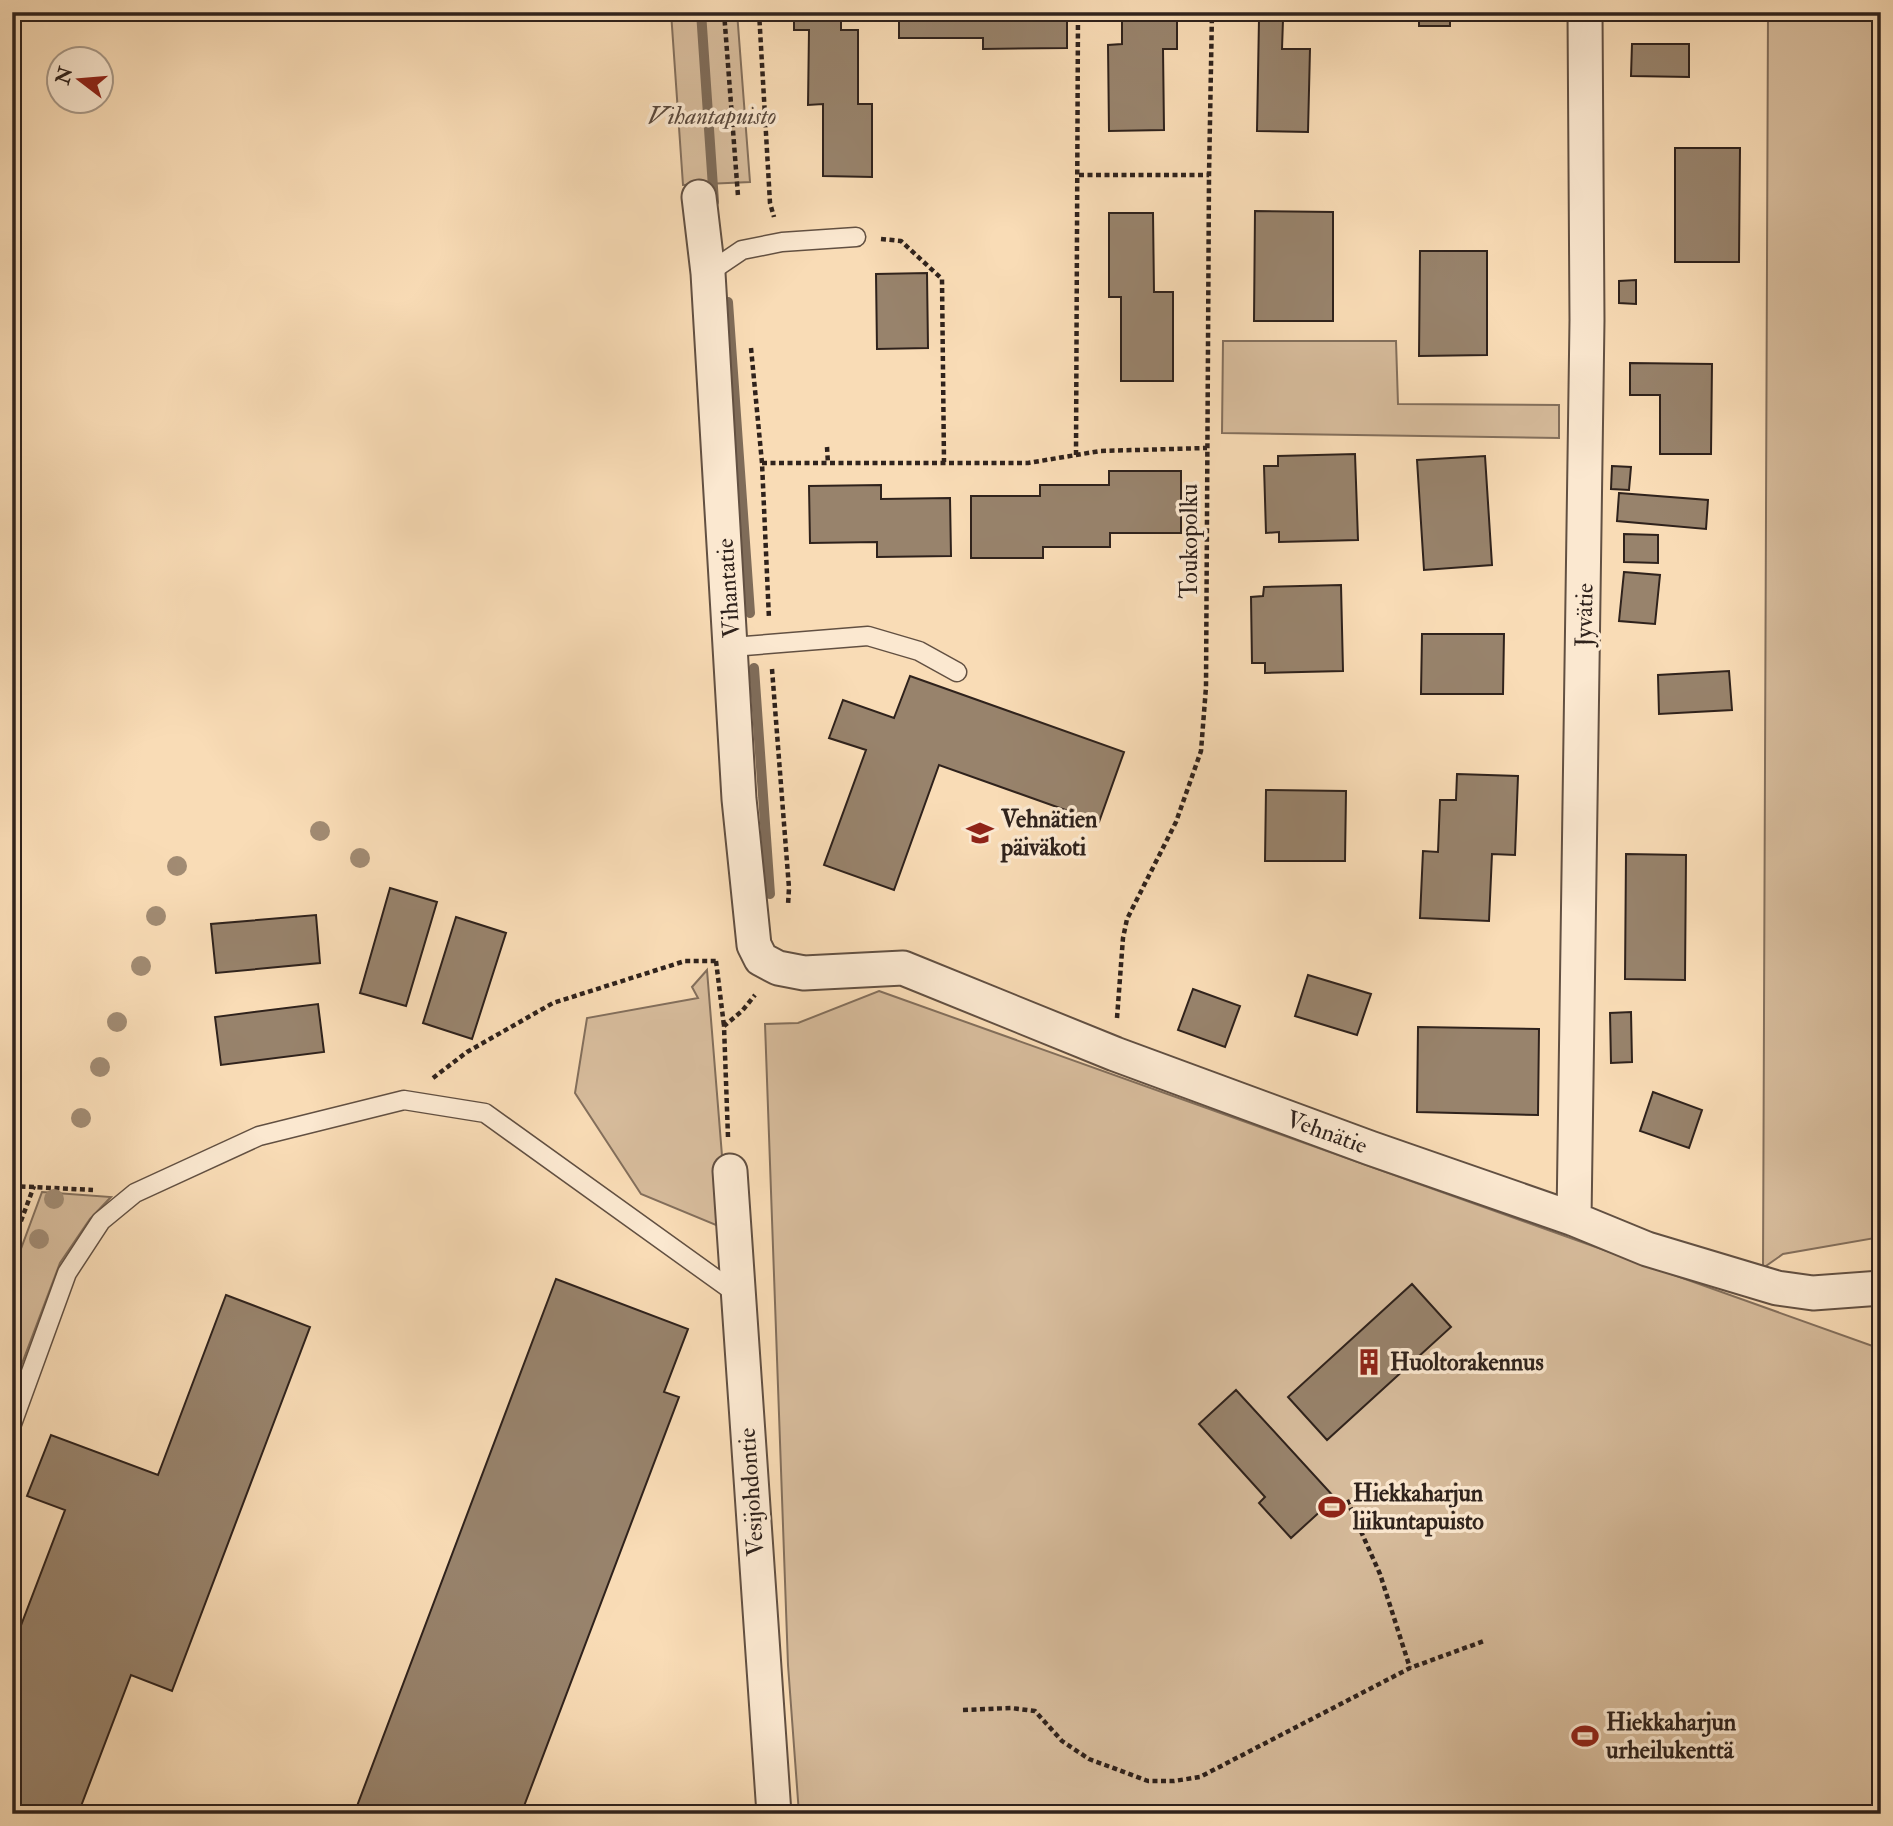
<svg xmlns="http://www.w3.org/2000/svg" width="1893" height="1826" font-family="'IM FELL Double Pica',serif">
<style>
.green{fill:#d7bc9c;stroke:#836f5c;stroke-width:2}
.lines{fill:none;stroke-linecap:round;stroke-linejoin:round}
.stream{stroke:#7f6c59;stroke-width:10}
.building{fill:#98836c;stroke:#2f221c;stroke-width:2}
.lane-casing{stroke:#625042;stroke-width:21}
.street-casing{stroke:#625042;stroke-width:37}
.path{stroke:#2f221c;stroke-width:4.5;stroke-dasharray:5 3.5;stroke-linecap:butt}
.lane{stroke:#fbe8d0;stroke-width:18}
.street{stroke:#fbe8d0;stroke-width:33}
.tree{fill:#a18b73}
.labels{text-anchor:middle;stroke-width:7;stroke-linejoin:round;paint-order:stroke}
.park-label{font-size:24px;font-style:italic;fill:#59483c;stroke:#fbe8d0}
.street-label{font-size:24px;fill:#2f221c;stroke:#fbe8d0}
.poi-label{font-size:24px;font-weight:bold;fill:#2f221c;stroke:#fbe8d0;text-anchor:start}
</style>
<rect width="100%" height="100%" fill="#f9dcb6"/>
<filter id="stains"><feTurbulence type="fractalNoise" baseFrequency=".00286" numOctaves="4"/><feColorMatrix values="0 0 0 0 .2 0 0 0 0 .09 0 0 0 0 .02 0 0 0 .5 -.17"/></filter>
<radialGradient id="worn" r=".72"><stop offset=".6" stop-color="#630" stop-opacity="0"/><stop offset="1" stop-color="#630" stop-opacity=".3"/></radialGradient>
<path class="green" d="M671 12H737L750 182 683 185Z
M1768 12H1881V1237L1783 1254 1763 1268Z
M1223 341H1396L1398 404 1559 405V438L1222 433Z
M707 970 728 1230 641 1194 575 1093 587 1018 698 998 692 987Z
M879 991 1881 1349V1814H799L788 1665 765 1024 798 1023Z
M42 1192 111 1197 90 1219 60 1263 12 1390V1273Z"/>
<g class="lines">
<path class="stream" d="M701 12 714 202
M728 302 750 613
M754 668 770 894"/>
</g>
<path class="building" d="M794 12H841V30H858V104H872V177L823 176V104L808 105 809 30H794Z
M899 12H1067V48L983 49V38H899Z
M1122 12H1177V49H1163L1164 130 1109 131 1108 45 1122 44Z
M1419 12H1450V26H1419Z
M1259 19 1283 20 1282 49H1310L1308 132 1257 131Z
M1632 44H1689V77L1631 76Z
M1675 148H1740L1739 262H1675Z
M1255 211 1333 212V321H1254Z
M1109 213H1153L1154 292H1173V381H1121V297H1109Z
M1420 251H1487V355L1419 356Z
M927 273 928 348 877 349 876 274Z
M1636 280V304L1619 303V281Z
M1630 363 1712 364 1711 454H1660V395H1630Z
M1355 454 1358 540 1279 542V532L1266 533 1264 466H1278V456Z
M1485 456 1492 565 1424 570 1417 460Z
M1612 466 1631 467 1629 490 1611 489Z
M1109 471H1181V533H1110V547H1043V558H971V496H1040V485H1109Z
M881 485V499L950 498 951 556 877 557V542L810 543 809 486Z
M1619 493 1708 500 1706 529 1617 521Z
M1624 534 1658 535V563L1624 562Z
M1624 572 1660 575 1655 624 1619 621Z
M1341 585 1343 671 1265 673V663H1252L1251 597 1263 596 1264 587Z
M1422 634H1504L1503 694H1421Z
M1729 671 1732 710 1659 714 1658 675Z
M910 676 1124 752 1099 822 939 765 894 890 824 865 866 750 829 738 843 700 894 718Z
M1457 774 1518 776 1515 855 1492 854 1489 921 1420 918 1423 851 1438 852 1440 800H1456Z
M1266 790 1346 791 1345 861H1265Z
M1626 854 1686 855 1685 980 1625 979Z
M390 888 437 902 406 1006 360 993Z
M316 915 320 963 216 973 211 924Z
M456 917 506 933 472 1039 423 1023Z
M1308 975 1371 994 1357 1035 1295 1016Z
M1193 989 1240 1006 1225 1047 1178 1030Z
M318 1004 324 1052 221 1065 215 1017Z
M1631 1012 1632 1062 1611 1063 1610 1013Z
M1418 1027 1539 1029 1538 1115 1417 1112Z
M1653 1092 1702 1110 1689 1148 1640 1131Z
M556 1279 688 1329 664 1392 679 1397 521 1814H354Z
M1412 1284 1451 1327 1327 1440 1288 1397Z
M226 1295 310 1327 172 1691 131 1675 78 1814H12V1649L65 1510 27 1496 51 1435 158 1475Z
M1236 1390 1335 1498 1291 1538 1259 1503 1265 1497 1199 1424Z"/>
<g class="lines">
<defs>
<path id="lane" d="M708 273 742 250 782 242 856 237
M732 647 868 636 919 651 957 672
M12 1424 67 1273 101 1221 135 1193 259 1136 404 1100 485 1113 737 1294"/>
<path id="street" d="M699 197 708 273 739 799 754 945 761 959 778 968 804 973 903 968 1115 1054 1370 1148 1574 1219 1647 1249 1777 1288 1813 1293 1881 1288
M730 1171 774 1814
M1574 1219 1587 320 1585 12"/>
</defs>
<use href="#lane" class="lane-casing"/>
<use href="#street" class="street-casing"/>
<path class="path" d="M724 12 738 196
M759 12 770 203 774 217
M1079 175H1209
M881 239 901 241 942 279 944 462
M751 348 762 463 769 619
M827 447 828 464
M1076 455 1078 12
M762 463H1028L1100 451 1207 448
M772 669 789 888 788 905
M716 961 724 1026
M1117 1018 1123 938 1127 919 1176 822 1201 751 1206 687 1209 175 1212 12
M433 1078 467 1052 553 1003 685 961H716
M728 1137 724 1026 742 1011 755 995
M12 1186 93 1190
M12 1245 34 1186
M1347 1500 1380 1574 1410 1668
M963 1710 1011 1708 1035 1711 1062 1741 1089 1759 1148 1781H1174L1200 1777 1410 1668 1484 1641"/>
<use href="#lane" class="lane"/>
<use href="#street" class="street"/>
</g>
<g class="tree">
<circle cx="320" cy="831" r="10"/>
<circle cx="360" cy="858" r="10"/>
<circle cx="177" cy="866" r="10"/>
<circle cx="156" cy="916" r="10"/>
<circle cx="141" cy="966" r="10"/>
<circle cx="117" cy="1022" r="10"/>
<circle cx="100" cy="1067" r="10"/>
<circle cx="81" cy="1118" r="10"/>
<circle cx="54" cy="1199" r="10"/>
<circle cx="39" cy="1239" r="10"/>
</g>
<defs>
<symbol id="school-bare" viewBox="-9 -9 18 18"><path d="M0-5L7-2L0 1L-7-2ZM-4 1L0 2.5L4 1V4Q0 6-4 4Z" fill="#8f2418" stroke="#fbe8d0" stroke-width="2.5" paint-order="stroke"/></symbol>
<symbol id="building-bare" viewBox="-9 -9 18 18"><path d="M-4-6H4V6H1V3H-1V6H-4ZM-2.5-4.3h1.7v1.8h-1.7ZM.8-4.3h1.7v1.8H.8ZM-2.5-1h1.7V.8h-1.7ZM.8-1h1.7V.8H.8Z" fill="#8f2418" stroke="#fbe8d0" stroke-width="2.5" paint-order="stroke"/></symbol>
<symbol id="stadium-bare" viewBox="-9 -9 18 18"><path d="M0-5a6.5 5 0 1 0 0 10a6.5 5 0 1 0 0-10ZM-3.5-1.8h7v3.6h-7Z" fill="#8f2418" stroke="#fbe8d0" stroke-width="2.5" paint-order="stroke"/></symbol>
</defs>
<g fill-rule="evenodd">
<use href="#school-bare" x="961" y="814" width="38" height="38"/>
<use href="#building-bare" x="1350" y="1343" width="38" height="38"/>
<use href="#stadium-bare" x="1313" y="1488" width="38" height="38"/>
<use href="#stadium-bare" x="1566" y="1717" width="38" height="38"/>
</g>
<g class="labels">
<g class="park-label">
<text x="712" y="124">Vihantapuisto</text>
</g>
<g class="street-label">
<text transform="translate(1189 541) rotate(-90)" y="8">Toukopolku</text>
<text transform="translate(728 588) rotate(-94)" y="8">Vihantatie</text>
<text transform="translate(1584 615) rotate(-89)" y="8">Jyvätie</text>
<text transform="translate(1327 1132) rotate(20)" y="8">Vehnätie</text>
<text transform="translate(751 1492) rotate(-94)" y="8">Vesijohdontie</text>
</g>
<g class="poi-label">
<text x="1001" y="827">Vehnätien<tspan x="1001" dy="28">päiväkoti</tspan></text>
<text x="1390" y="1370">Huoltorakennus</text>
<text x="1353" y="1501">Hiekkaharjun<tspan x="1353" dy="28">liikuntapuisto</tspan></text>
<text x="1606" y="1730">Hiekkaharjun<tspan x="1606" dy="28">urheilukenttä</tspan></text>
</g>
</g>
<rect width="1893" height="1826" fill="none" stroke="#f9dcb6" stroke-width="42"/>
<rect x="14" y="14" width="1865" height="1798" fill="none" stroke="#2f221c" stroke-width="3.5"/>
<rect x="21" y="21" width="1851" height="1784" fill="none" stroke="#2f221c" stroke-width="2"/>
<g transform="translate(80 80) rotate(286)"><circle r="33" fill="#fbe8d0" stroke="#a99988" stroke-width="2"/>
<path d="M0-5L12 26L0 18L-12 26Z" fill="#8f2418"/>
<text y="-10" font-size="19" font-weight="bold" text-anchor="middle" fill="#2f221c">N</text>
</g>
<rect width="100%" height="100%" filter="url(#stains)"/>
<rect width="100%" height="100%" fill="url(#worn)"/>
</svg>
